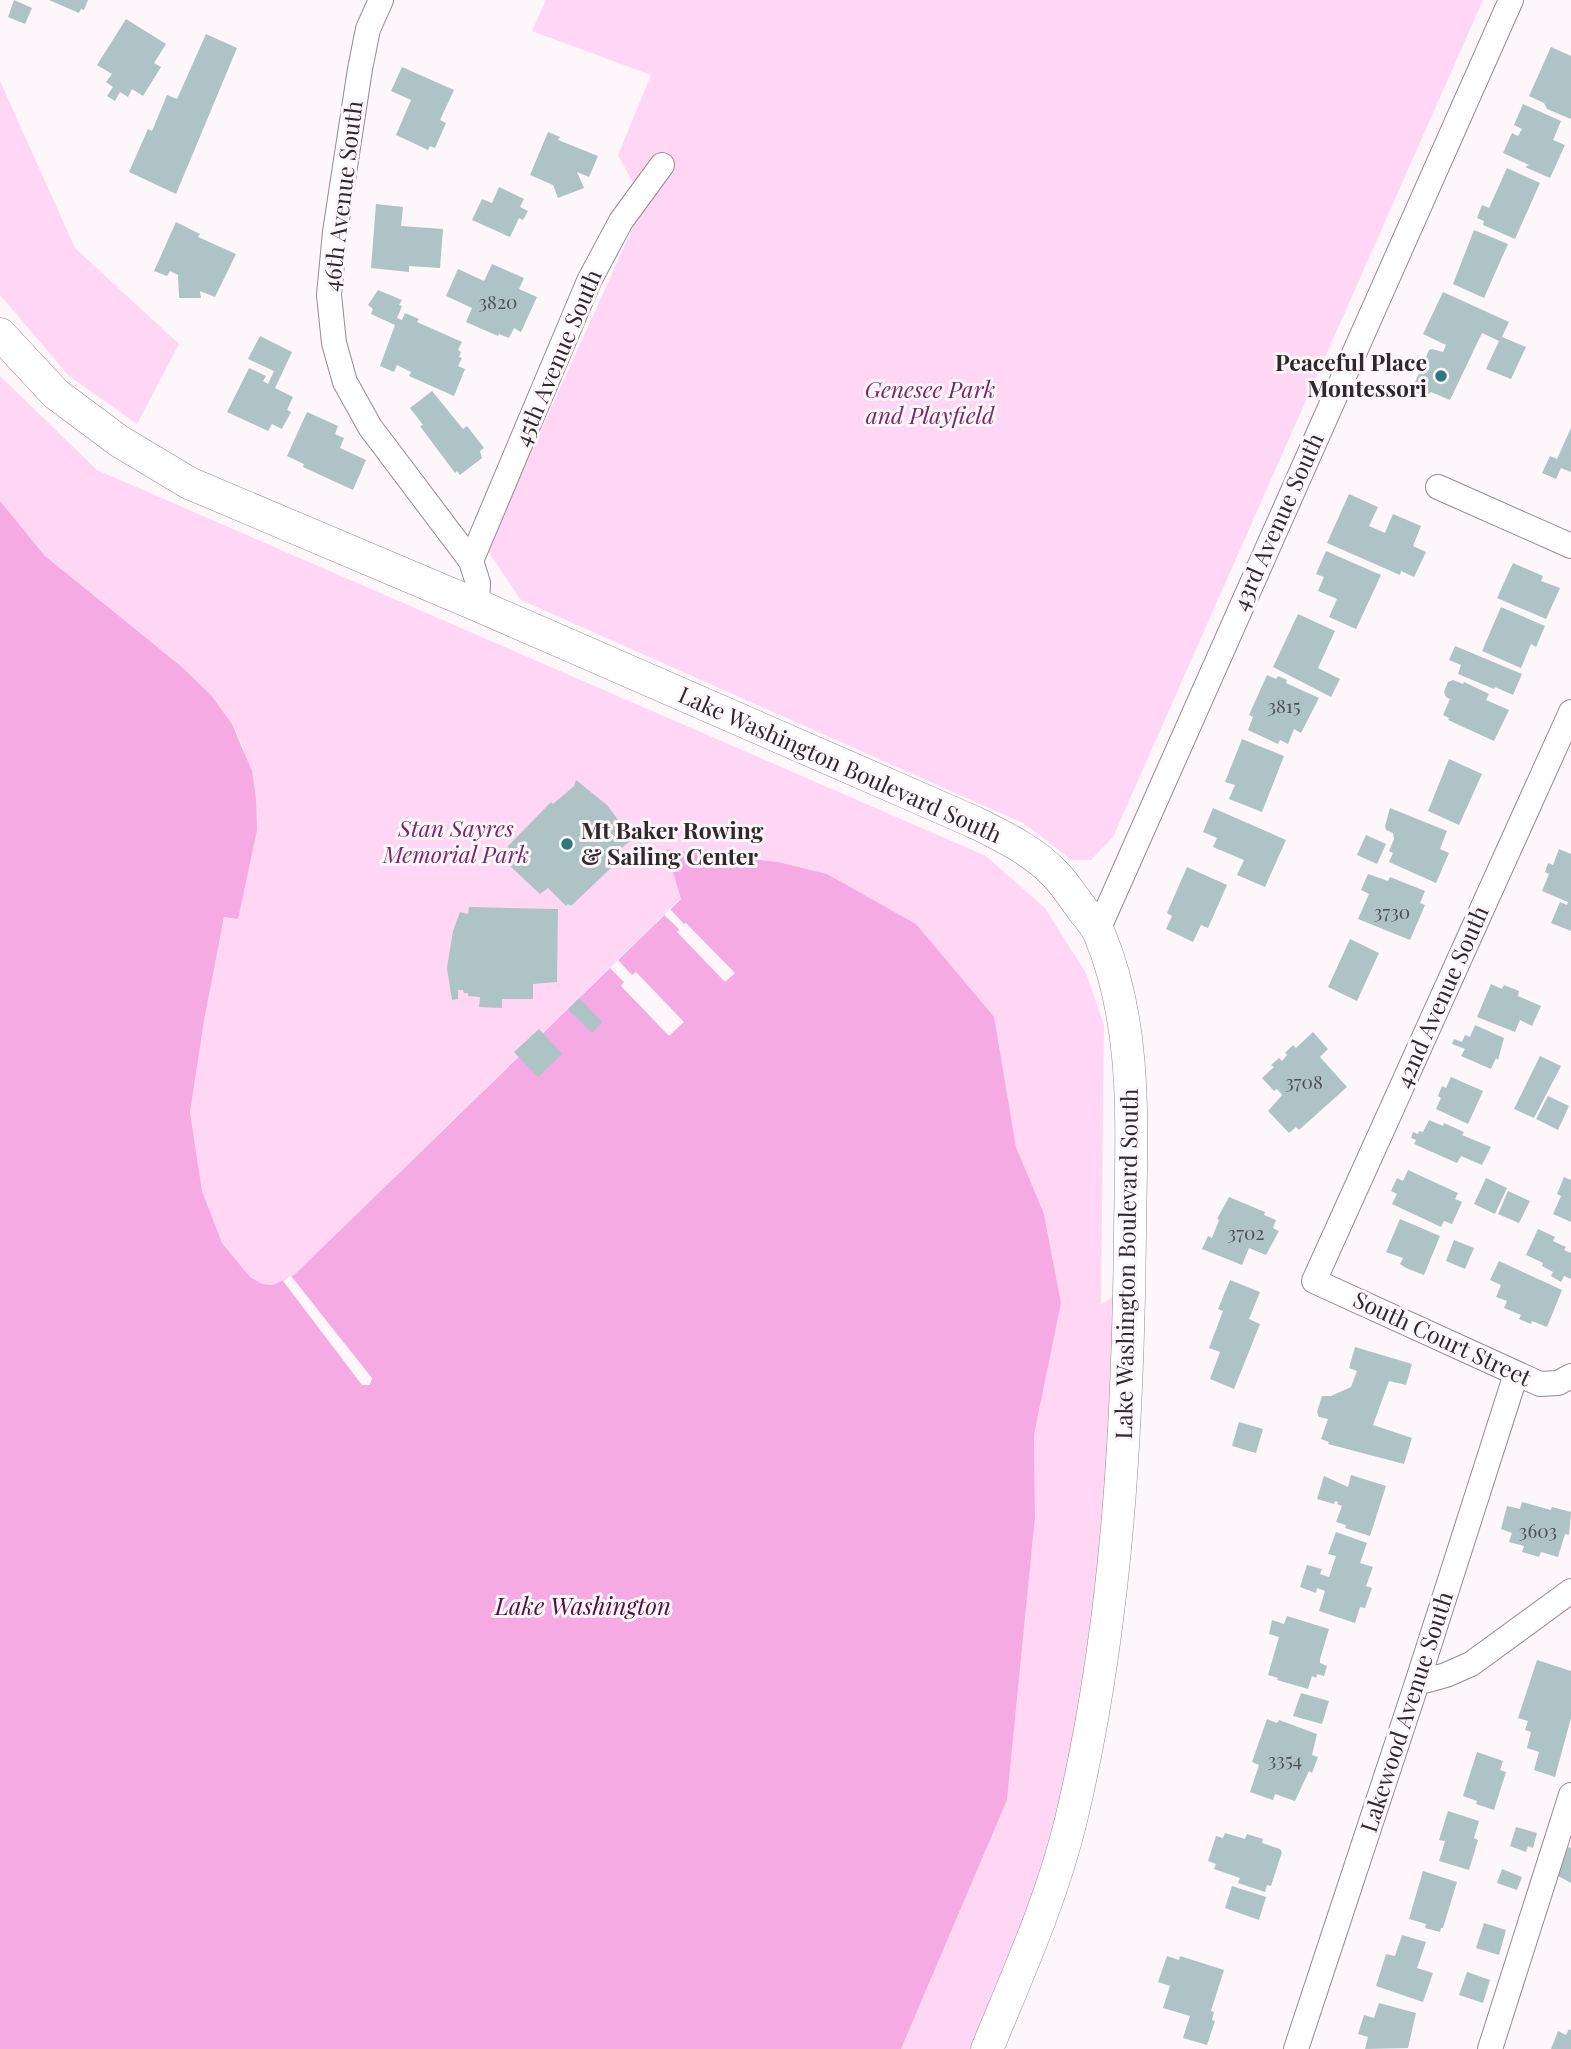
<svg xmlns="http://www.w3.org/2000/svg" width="1571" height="2049" font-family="'Playfair Display',serif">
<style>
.green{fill:#ffd7f4}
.water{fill:#f5aae3}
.pier{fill:#fdf6fb}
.building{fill:#adc3c6}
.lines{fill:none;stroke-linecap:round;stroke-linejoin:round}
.minor-casing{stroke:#988893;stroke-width:26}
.major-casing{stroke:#988893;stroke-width:33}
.minor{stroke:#fff;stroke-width:24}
.major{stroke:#fff;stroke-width:32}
.poi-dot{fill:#2f787f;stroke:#fdf6fb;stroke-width:2.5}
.labels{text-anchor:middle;stroke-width:6;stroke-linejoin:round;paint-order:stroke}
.number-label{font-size:19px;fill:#4e5053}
.street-label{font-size:23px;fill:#2f292d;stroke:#fdf6fb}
.poi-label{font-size:23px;font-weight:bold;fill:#2f292d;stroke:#fdf6fb;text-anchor:end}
.park-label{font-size:23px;font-style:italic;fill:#7b266c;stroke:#fdf6fb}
.water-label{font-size:24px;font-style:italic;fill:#4f0e44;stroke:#fdf6fb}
</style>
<rect width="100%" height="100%" fill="#fdf6fb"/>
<path class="green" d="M546 0H1483L1113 837 1091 860H1072L1023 823 521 600 487 550 644 203 618 155 651 75 532 31Z
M0 81 75 248 179 344 137 424 69 376 0 295Z
M0 376 97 470 986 856 1045 908 1086 973 1104 1025 1101 1305 1130 1284 1089 1728 987 2049H901L1007 1800 1035 1517 1034 1435 1061 1303 1044 1214 1016 1147 993 1017 916 924 827 874 778 862 666 850 681 898 294 1275 273 1285 262 1284 250 1277 222 1243 202 1191 190 1112 204 1021 224 917 237 919 244 749 232 724 211 695 182 667 45 556 0 501Z"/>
<path class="water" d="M0 501 45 556 182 667 211 695 232 724 252 771 256 799 257 830 238 919 224 917 204 1021 190 1112 202 1191 222 1243 250 1277 262 1284 273 1285 294 1275 681 899 666 849 778 862 827 874 916 924 994 1017 1016 1147 1044 1214 1061 1303 1034 1435 1035 1517 1007 1800 901 2049H0Z"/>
<path class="pier" d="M670 909 684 924 686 923 735 973 725 982 677 932 679 929 664 915Z
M618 960 632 975 636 972 684 1022 669 1036 621 986 624 982 610 968Z
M291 1276 372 1378 370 1385H362L283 1281Z"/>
<path class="building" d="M14 0 32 8 25 24 8 17Z
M49 0H88L84 10 81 9 79 13Z
M126 19 166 44 154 63 161 67 143 96 132 89 128 97 120 92 115 101 107 96 113 87 106 82 112 74 97 65Z
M206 34 237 48 176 194 129 172 148 129 152 131 167 95 177 99Z
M1551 47 1571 56V119L1547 109 1544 103 1529 96Z
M402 67 454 90 440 120 446 123 435 148 430 146 428 150 396 135 411 100 391 91Z
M1523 104 1561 121 1553 140 1565 145 1550 178 1525 167 1529 165 1503 153 1512 133 1518 136 1522 129 1514 125Z
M548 132 560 137 558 140 598 156 589 177 577 172 584 188 558 198 553 185 530 175Z
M1507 168 1540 183 1515 239 1483 225 1484 221 1477 218 1482 205 1489 208Z
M499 187 524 199 520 207 528 211 523 220 519 218 510 237 472 220 482 199 492 203Z
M376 204 403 207 401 226 443 229 440 268 409 266V272L371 268Z
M176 222 200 234 198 237 236 254 215 297 200 291 201 298H179L178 275 170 271 167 276 154 271Z
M1474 230 1508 244 1484 298 1453 284Z
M492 264 524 278 519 289 537 297 521 332 514 328 509 338 499 334 498 336 466 322 472 308 446 296 458 269 484 281Z
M378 290 402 300 399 305 402 306 397 318 402 320 405 313 419 319 417 322 462 342 458 350 461 352 459 357 462 358 458 366 465 369 454 396 409 376 411 372 397 365 394 372 380 366 395 325 371 314 373 309 368 305Z
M1443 292 1509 322 1502 337 1526 347 1511 379 1486 369 1499 341 1482 333 1450 400 1431 392 1425 397 1416 394 1413 389 1414 385 1429 350 1432 349 1443 352 1446 345 1423 334Z
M260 336 292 352 275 388 293 397 287 410 291 412 282 429 272 424 268 431 227 412 249 368 266 376 263 381 268 384 274 371 248 359Z
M432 391 463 429 467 426 484 448 480 451 482 458 460 475 457 471 455 473 420 426 423 425 410 408Z
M307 412 338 426 335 434 344 438 340 448 366 460 353 490 303 467 304 464 287 456Z
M1571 428V472L1561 468 1556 479 1542 473 1550 456 1557 459Z
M1349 494 1378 507 1369 526 1385 533 1393 514 1421 526 1413 546 1426 552 1414 577 1401 571 1400 575 1327 543Z
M1326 551 1381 575 1356 629 1329 617 1337 599 1318 591 1324 577 1316 574Z
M1513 563 1543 576 1541 581 1560 588 1546 619 1497 598Z
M1501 607 1545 626 1536 647 1531 644 1521 668 1482 651Z
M1298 614 1335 631 1318 668 1340 679 1331 697 1273 667Z
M1455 646 1522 674 1513 695 1495 687 1494 689 1458 674 1461 665 1449 660Z
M1267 675 1276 679 1278 676 1287 680 1286 683 1319 698 1301 733 1294 729 1288 744 1280 740 1278 744 1248 730 1253 717 1249 715Z
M1453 680 1463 684 1464 682 1489 694 1486 700 1509 710 1494 741 1448 720 1449 718 1443 715 1450 699 1446 697 1444 692 1448 682Z
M1242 739 1284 756 1262 812 1229 799 1235 785 1225 782Z
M1449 759 1482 774 1459 825 1428 811Z
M576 780 607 805 618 820 630 841 607 860 612 867 571 906 568 904 566 906 548 888 540 894 511 867 508 846 551 802 553 804 574 786Z
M1213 808 1286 840 1265 887 1237 875 1244 860 1213 847 1217 838 1203 832Z
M1390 808 1447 831 1440 849 1449 853 1436 883 1389 862 1393 853 1389 851 1394 839 1393 833 1386 830 1385 826Z
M1366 835 1386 844 1377 864 1357 855Z
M1559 849 1571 854V931L1551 923 1560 902 1567 905 1568 902 1542 891 1549 874 1545 872 1548 863 1553 865Z
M1187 867 1227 885 1208 928 1201 925 1193 942 1166 929 1172 916 1167 913Z
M1368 874 1388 881 1390 877 1425 891 1420 903 1425 905 1410 940 1358 919 1369 894 1361 890Z
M469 907 558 909 557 982 533 984V999H502V1008L479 1007 480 997 468 996V993H464L463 990H458V999L452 1000 447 968 453 931 460 912 468 914Z
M1350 939 1379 953 1357 1001 1328 987Z
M1491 984 1502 989 1504 985 1519 991 1518 996 1541 1006 1532 1026 1520 1020 1515 1032 1477 1017Z
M579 998 602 1022 592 1033 568 1009Z
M1475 1025 1504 1038 1498 1060 1496 1058 1491 1069 1461 1056 1465 1049 1452 1044 1454 1039 1462 1042 1465 1035 1470 1037Z
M539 1029 562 1054 538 1077 514 1052Z
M1313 1032 1328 1049 1320 1057 1347 1087 1299 1130 1296 1127 1289 1133 1268 1111 1282 1095 1277 1089 1274 1091 1262 1078 1274 1067 1271 1065 1279 1058 1282 1061 1287 1055 1285 1053 1293 1045 1296 1048Z
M1540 1056 1561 1066 1534 1118 1514 1109Z
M1451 1077 1483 1091 1468 1124 1436 1109 1441 1098 1438 1096 1442 1086 1446 1088Z
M1548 1096 1569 1106 1558 1130 1536 1119Z
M1429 1120 1443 1126 1444 1123 1464 1132 1462 1135 1491 1147 1482 1165 1461 1156 1457 1163 1414 1144 1416 1140 1411 1138 1413 1132 1418 1134 1419 1131 1423 1132Z
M1408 1170 1458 1193 1455 1199 1462 1202 1452 1224 1444 1221 1441 1227 1392 1204 1397 1194 1391 1191 1397 1178 1403 1181Z
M1564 1177 1571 1180V1222L1553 1214 1561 1196 1557 1194Z
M1486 1178 1507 1188 1495 1214 1474 1204Z
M1508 1191 1530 1201 1519 1223 1498 1214Z
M1229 1197 1265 1212 1264 1215 1276 1220 1273 1228 1279 1231 1266 1255 1249 1248 1242 1265 1202 1249 1208 1236 1212 1238 1219 1220 1217 1219Z
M1400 1219 1440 1236 1424 1275 1406 1268 1400 1264 1403 1258 1386 1252Z
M1538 1229 1555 1237 1553 1241 1566 1247 1564 1250 1571 1253V1279L1564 1276 1561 1282 1551 1276 1553 1272 1542 1266 1543 1263 1526 1255Z
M1454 1240 1474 1248 1465 1269 1446 1261Z
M1499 1261 1562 1290 1547 1327 1532 1321 1531 1324 1519 1319 1521 1315 1504 1308 1507 1301 1496 1297 1501 1285 1490 1280Z
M1230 1280 1260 1292 1249 1319 1260 1324 1234 1389 1210 1379 1220 1352 1209 1348 1223 1311 1218 1309Z
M1355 1347 1412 1364 1406 1385 1389 1381 1373 1425 1412 1438 1404 1464 1328 1444 1329 1442 1321 1439 1328 1419 1319 1417 1317 1412 1322 1396H1331L1351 1387 1357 1371 1349 1368Z
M1239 1422 1263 1429 1256 1453 1232 1446Z
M1351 1475 1386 1486 1370 1536 1345 1528 1346 1525 1336 1522 1342 1506 1337 1504 1338 1502 1335 1501 1334 1504 1317 1499 1324 1476 1348 1487Z
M1522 1502 1551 1510 1552 1507 1571 1512 1569 1535 1565 1534 1558 1557 1541 1552 1539 1557 1522 1552 1524 1546 1509 1542 1512 1533 1501 1529 1507 1506 1520 1509Z
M1336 1532 1367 1543 1360 1563 1373 1567 1366 1586 1372 1588 1365 1608 1360 1607 1355 1623 1319 1611 1325 1591 1317 1588 1316 1593 1300 1587 1307 1565 1322 1569 1320 1574 1329 1577 1336 1556 1328 1554Z
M1287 1616 1329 1629 1320 1659V1663L1327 1666 1324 1676 1317 1674 1316 1678 1312 1676 1308 1689 1277 1680 1278 1678 1268 1675 1279 1637 1269 1634 1272 1620 1284 1624Z
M1537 1660 1571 1671V1718L1555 1777 1534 1770 1539 1752 1527 1748 1531 1732 1525 1730 1528 1721 1518 1718Z
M1301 1693 1329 1701 1322 1724 1293 1716Z
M1267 1719 1277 1723 1279 1720 1317 1734 1312 1755 1318 1757 1312 1773 1309 1771 1295 1801 1275 1794 1273 1800 1250 1792 1259 1765 1252 1762Z
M1477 1752 1503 1761 1500 1770 1506 1772 1494 1810 1476 1804 1477 1801 1463 1796Z
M1448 1811 1479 1821 1474 1838 1478 1840 1469 1870 1439 1861 1445 1841 1439 1840Z
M1516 1827 1537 1833 1533 1848 1528 1846 1526 1852 1510 1846Z
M1225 1833 1245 1839 1247 1834 1263 1839 1262 1843 1280 1849 1282 1852 1271 1886 1267 1885 1265 1892 1238 1883 1240 1878 1214 1869 1216 1864 1208 1861 1216 1836 1223 1838Z
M1568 1847 1571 1848V1883L1558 1876Z
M1502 1869 1522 1877 1517 1890 1497 1883Z
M1423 1871 1457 1882 1443 1928H1441L1440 1932 1425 1928 1426 1924 1409 1919Z
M1232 1886 1266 1897 1259 1920 1225 1908Z
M1484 1923 1506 1930 1499 1955 1476 1948Z
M1402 1935 1426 1942 1417 1968 1433 1973 1423 2002 1376 1986 1386 1954 1395 1956Z
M1167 1956 1179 1960 1180 1956 1224 1970 1211 2011 1214 2012 1212 2020 1215 2021 1207 2045 1183 2038 1190 2016 1163 2008 1170 1986 1158 1982Z
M1467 1972 1490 1980 1483 2003 1459 1995Z
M1379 2003 1416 2013 1408 2048 1365 2049 1368 2037 1358 2034 1364 2015 1374 2018Z
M1569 2029 1571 2030V2049H1551L1558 2031 1566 2035Z"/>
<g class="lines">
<defs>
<path id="minor" d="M381 0 368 29 360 69 335 232 329 295 334 343 345 382 370 427 471 561 478 583 477 605
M1438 487 1571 546
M471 561 589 281 621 221 662 165
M1571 712 1314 1281 1540 1384 1558 1383 1571 1376
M1098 930 1511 0
M1417 1683 1446 1675 1471 1664 1571 1591
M1296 2049 1417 1683 1516 1374
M1490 2049 1571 1795"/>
<path id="major" d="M0 334 56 394 119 441 189 483 477 605 974 822C1002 836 1034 851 1056 875 1065 884 1072 896 1080 906 1086 915 1095 924 1099 933 1139 1028 1131 1132 1130 1232 1128 1429 1117 1628 1071 1820 1052 1899 1018 1974 987 2049"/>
</defs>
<use href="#minor" class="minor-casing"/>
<use href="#major" class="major-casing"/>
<use href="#minor" class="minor"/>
<use href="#major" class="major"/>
</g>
<g class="poi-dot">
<circle cx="1441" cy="376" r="7"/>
<circle cx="567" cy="844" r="7"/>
</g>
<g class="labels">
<g class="number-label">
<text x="498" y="309">3820</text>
<text x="1284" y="713">3815</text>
<text x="1392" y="919">3730</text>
<text x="1304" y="1089">3708</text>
<text x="1246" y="1240">3702</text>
<text x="1538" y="1538">3603</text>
<text x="1285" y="1767">3354</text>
</g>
<g class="street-label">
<text transform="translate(343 196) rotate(-83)" y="8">46th Avenue South</text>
<text transform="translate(558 358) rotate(-67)" y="8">45th Avenue South</text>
<text transform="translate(1278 522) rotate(-66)" y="8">43rd Avenue South</text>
<text transform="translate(840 765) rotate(24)" y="8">Lake Washington Boulevard South</text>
<text transform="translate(1442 997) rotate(-66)" y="8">42nd Avenue South</text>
<text transform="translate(1127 1264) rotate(-89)" y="8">Lake Washington Boulevard South</text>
<text transform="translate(1442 1339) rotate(25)" y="8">South Court Street</text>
<text transform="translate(1407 1712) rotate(-72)" y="8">Lakewood Avenue South</text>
</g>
<g class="poi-label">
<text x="1427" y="371">Peaceful Place<tspan x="1427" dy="26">Montessori</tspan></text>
<text x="581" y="839" text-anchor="start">Mt Baker Rowing<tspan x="581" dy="26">&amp; Sailing Center</tspan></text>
</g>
<g class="park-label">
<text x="930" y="398">Genesee Park<tspan x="930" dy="26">and Playfield</tspan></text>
<text x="456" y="837">Stan Sayres<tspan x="456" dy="26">Memorial Park</tspan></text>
</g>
<g class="water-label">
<text x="583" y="1615">Lake Washington</text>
</g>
</g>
</svg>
